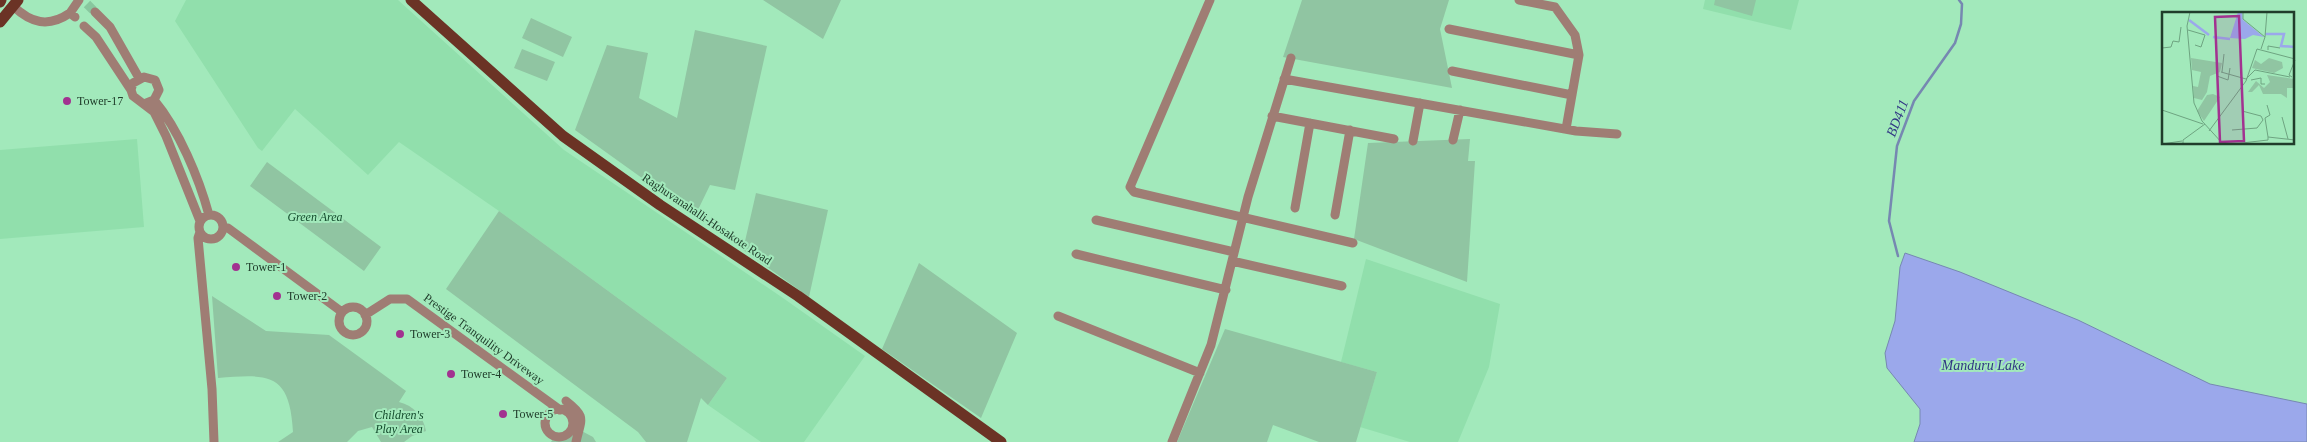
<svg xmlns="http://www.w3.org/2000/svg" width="2307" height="442" font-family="Georgia,serif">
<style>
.built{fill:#91dfac}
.green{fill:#90c5a2}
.water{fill:#9ba8eb;stroke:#7688b1}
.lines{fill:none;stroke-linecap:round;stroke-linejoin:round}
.stream{stroke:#7688b1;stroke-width:2.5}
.minor-tunnel{stroke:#88c79e;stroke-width:9;stroke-dasharray:9 4.5;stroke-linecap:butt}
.minor{stroke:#9f7d74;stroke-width:9}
.major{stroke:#6b3325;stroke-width:11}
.poi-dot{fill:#a23290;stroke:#a2e9bb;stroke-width:2}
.labels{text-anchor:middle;stroke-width:4;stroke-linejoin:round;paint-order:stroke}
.poi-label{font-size:12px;fill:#203d2b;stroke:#a2e9bb;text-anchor:start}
.park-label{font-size:12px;font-style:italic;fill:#134a2c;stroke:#a2e9bb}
.street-label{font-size:12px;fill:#203d2b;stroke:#a2e9bb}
.water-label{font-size:14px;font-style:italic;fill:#313784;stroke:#a2e9bb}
.inset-river{fill:none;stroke:#9ba8eb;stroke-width:2.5}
.inset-road{fill:none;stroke:#6ea481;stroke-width:1}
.view{fill:#a23290;fill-opacity:0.15;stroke:#a23290;stroke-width:2.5}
.inset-edge{fill:none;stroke:#203d2b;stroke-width:2.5}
</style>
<rect width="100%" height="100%" fill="#a2e9bb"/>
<path class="built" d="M186 0H398L564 150 783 298 865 356 804 442H761L708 405 727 378 499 211 399 142 368 175 295 109 262 151 258 148 175 21Z
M1705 0H1799L1791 30 1703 9Z
M137 139 144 227 0 239V150Z
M1366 259 1500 304 1489 367 1458 442H1410L1360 427 1377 372 1341 362Z"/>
<path class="green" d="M763 0H841L823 39Z
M1302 0H1449L1440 29 1452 88 1283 57Z
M1715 0H1756L1752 16 1714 5Z
M531 18 572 37 563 57 522 38Z
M695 30 767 46 735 190 710 185 695 216 575 130 607 45 648 53 639 98 677 118Z
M522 49 555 62 547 81 514 68Z
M1470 139 1468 161H1475L1467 282 1354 239 1368 143Z
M267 162 381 247 364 271 250 186Z
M756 193 828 210 809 297 743 250Z
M499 211 727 378 708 405 701 398 687 442H646L638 432 446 289Z
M919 263 1017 333 981 418 882 349Z
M212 296 266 331 329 335 406 391 399 402C414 406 423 416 426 431L412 436 404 442H381L372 427 358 431 347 442H278L293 432C290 372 268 374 218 378Z
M1225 329 1377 372 1356 442H1319L1273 425 1267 442H1177Z
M574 427 593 437 596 442H551L554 437Z"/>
<path class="water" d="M1905 253 1960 272 2078 320 2210 384 2307 404V442H1914L1920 424V409L1887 368 1885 353 1895 321 1900 267Z"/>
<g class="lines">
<path class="stream" d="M1898 256 1889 221 1897 146 1914 101 1955 43 1961 24 1962 4 1959 0"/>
<path class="minor-tunnel" d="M87 4 95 12"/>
<path class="minor" d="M1210 0 1130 187 1134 192 1353 243
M1519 0 1555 7 1575 35 1579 55 1566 129
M13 6C31 23 48 28 70 13L75 17
M95 12 110 27 139 78
M70 13 79 0
M84 26 96 37 131 90
M1449 29 1579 55
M1452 71 1572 95
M1284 79 1576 131 1617 134
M154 100C179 130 199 178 209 215
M144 104 154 100 159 90 155 80 144 77 133 83 131 90 133 96 154 112 166 136 200 221
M1272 116 1394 139
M1453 140 1460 110
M1413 141 1420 103
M1295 208 1310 123
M199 227a12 12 0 1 1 24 0a12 12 0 1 1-24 0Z
M1335 215 1350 130
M1096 220 1234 252
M224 228H228L342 312
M200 232 198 238 212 389 214 442
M1076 254 1226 290
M1232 261 1342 286
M339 321a14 14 0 1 1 28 0a14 14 0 1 1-28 0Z
M365 315 390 299H407L560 410
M1058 316 1200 373
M566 401C587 417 581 419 576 442
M545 423a14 14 0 1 1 28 0a14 14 0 1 1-28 0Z
M1172 442 1211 345 1248 197 1291 58"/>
<path class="major" d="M411 0 563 136 660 205 798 296 1001 442
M0 2 1 0
M0 22 18 0"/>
</g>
<g class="poi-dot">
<circle cx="67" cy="101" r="5"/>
<circle cx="236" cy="267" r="5"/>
<circle cx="277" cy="296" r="5"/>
<circle cx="400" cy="334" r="5"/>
<circle cx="451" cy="374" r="5"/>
<circle cx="503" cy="414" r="5"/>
</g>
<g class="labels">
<g class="poi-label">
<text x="77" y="105">Tower-17</text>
<text x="246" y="271">Tower-1</text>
<text x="287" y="300">Tower-2</text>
<text x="410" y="338">Tower-3</text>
<text x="461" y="378">Tower-4</text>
<text x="513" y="418">Tower-5</text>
</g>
<g class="park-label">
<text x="315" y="221">Green Area</text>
<text x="399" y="419">Children's<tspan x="399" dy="14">Play Area</tspan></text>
</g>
<g class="street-label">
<text transform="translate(707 219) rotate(34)" y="4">Raghuvanahalli-Hosakote Road</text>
<text transform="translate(484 339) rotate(36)" y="4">Prestige Tranquility Driveway</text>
</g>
<g class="water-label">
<text transform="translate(1897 118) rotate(-69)" y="5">BD411</text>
<text x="1983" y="370">Manduru Lake</text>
</g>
</g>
<g transform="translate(2162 12)">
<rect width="132" height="132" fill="#a2e9bb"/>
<path d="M29 46 60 51 58 60 48 64 45 80 40 88 32 86 31 74 36 75 39 60 30 58ZM107 46 120 50 121 56 112 61 90 56 93 48 99 52ZM105 63 132 67V76H125V86L119 82H101L97 73 90 80H86L94 69 102 76 108 70ZM51 82 58 85 42 109 35 99 45 83Z" fill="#90c5a2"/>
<path d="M76 0H80L81 8 102 25 91 23 83 27 68 26Z" fill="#9ba8eb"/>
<path class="inset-river" d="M27 8 47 23M103 22H122L119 34 133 35M51 25 68 27"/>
<path class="inset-road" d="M28 0 25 14 32 91 40 109 61 132M81 0V7L103 25 99 37M26 18 43 23 39 35 33 33M103 25 105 0M0 36 9 35 11 29 17 30 19 15M106 38V34L118 36M59 60 84 67 93 58 128 65M60 60 62 42M55 64 66 68 68 56M130 65 127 63 133 48M89 68 99 66V72H103M105 93 108 103 103 106 106 125M0 98 41 112M120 105 126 127M70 118 95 116 101 108 99 104 80 99M47 119 84 69 95 37 133 47M0 132 20 129M21 132V128L43 112M71 132 106 128V125L133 128"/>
<path class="view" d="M77 4 82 129 58 130 53 5Z"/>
<rect width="132" height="132" class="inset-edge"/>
</g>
</svg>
